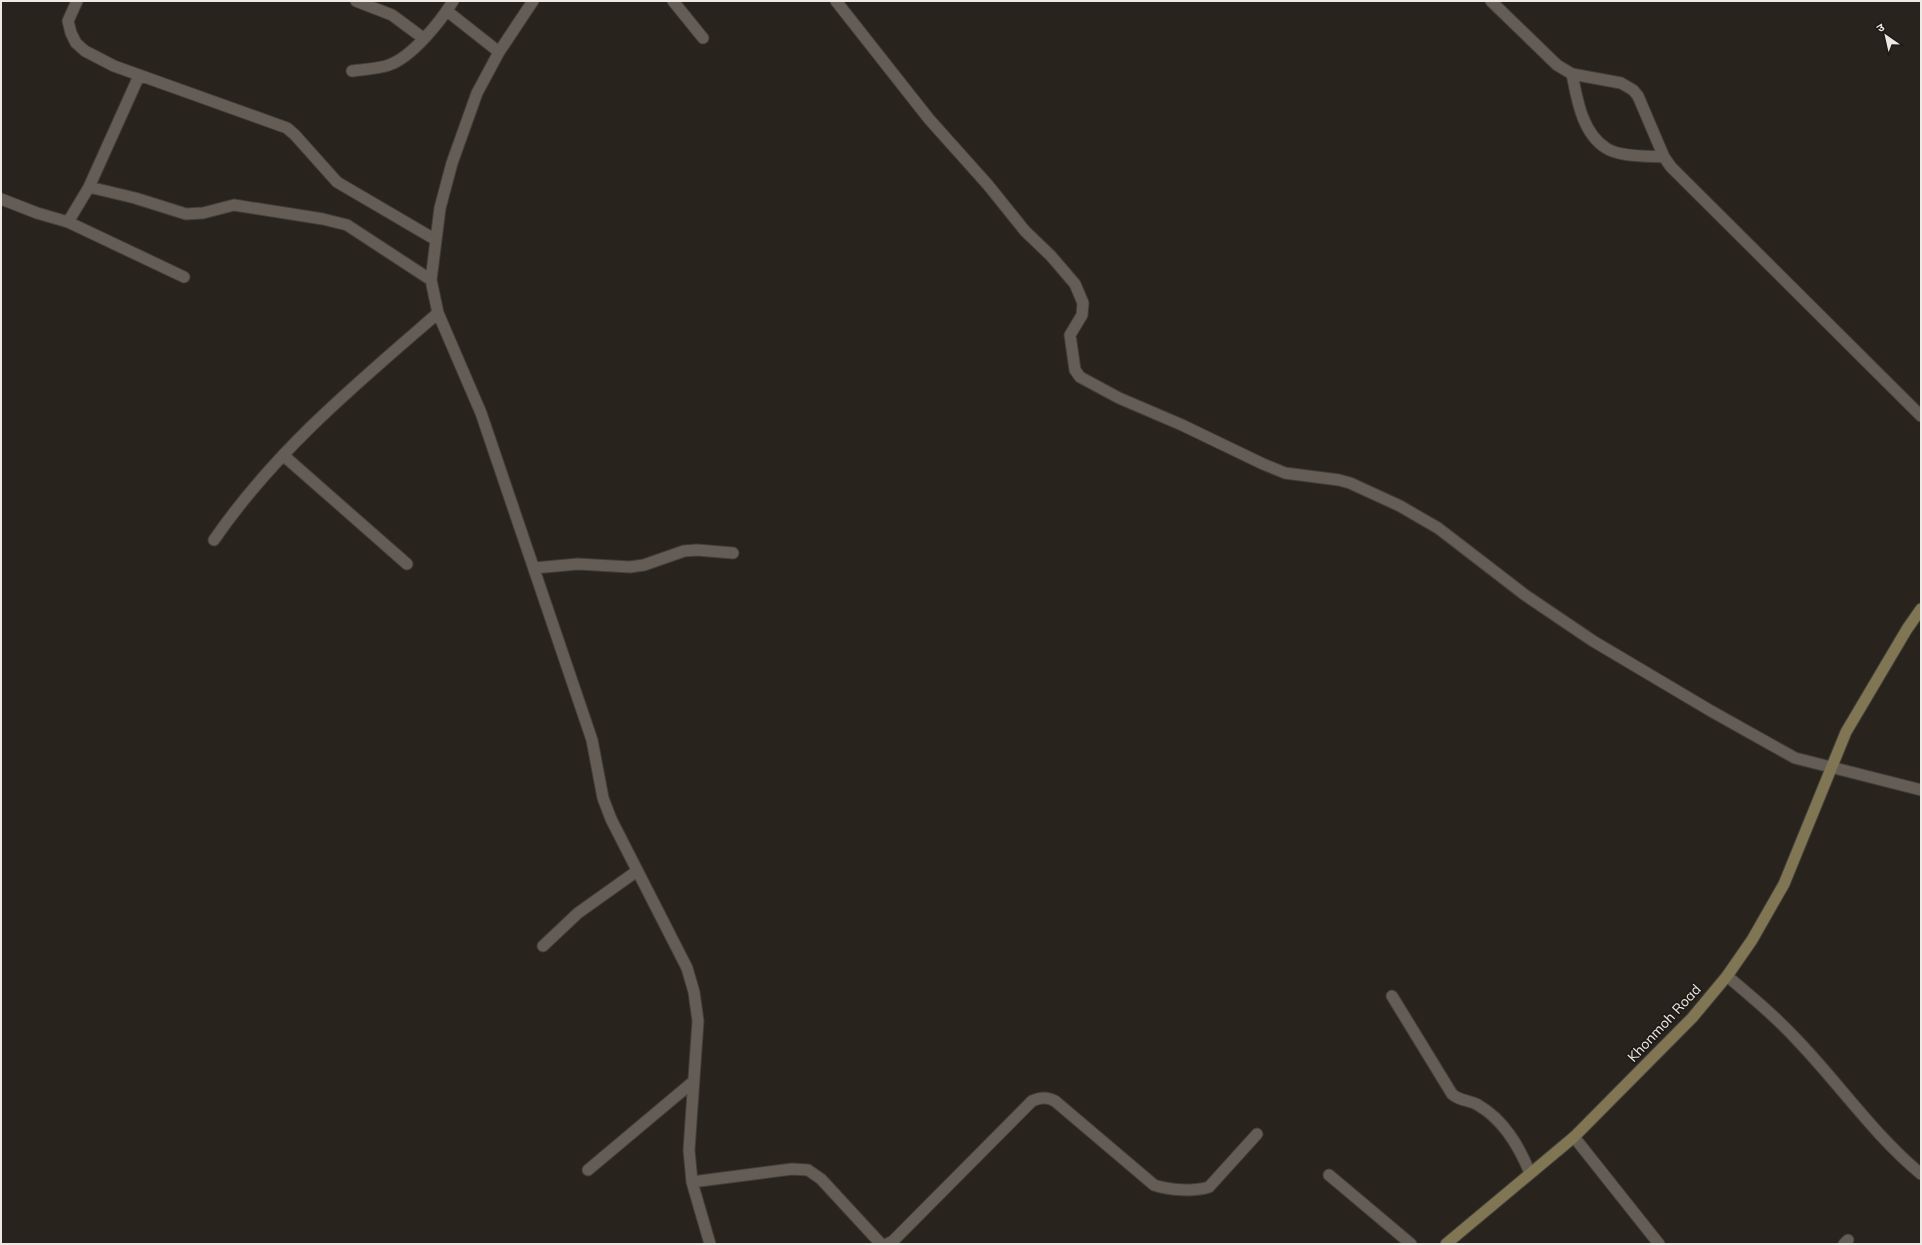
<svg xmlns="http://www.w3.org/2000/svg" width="1922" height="1245" font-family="Mulish,'Noto Sans Devanagari',sans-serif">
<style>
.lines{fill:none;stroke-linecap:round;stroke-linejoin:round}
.service-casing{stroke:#423e39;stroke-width:13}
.minor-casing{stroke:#423e39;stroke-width:13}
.secondary-casing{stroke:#423e39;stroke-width:13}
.service{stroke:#635d56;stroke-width:11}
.minor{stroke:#635d56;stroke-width:11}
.secondary{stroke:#807653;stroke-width:11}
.labels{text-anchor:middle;stroke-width:3.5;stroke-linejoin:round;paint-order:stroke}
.street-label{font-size:14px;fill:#edeae6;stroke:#1f1a14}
</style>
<rect width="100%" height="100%" fill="#29231e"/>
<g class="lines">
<defs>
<path id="service" d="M1491 1 1557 65 1572 74 1621 83 1633 90 1638 96 1664 157 1671 167 1921 416
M1572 74C1577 99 1582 133 1606 148 1619 157 1648 156 1664 157"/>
<path id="minor" d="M77 1 68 21 71 33 76 43 85 51 114 66 287 128 295 135 337 182 436 240
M356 1 392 15 423 38
M533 1 499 52 477 93 452 163 440 208 431 280 438 313 481 413 592 740 603 798 611 819 687 968 694 992 698 1021 689 1150 692 1182 710 1244
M673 1 703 38
M836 1 929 119 988 185 1025 231 1051 256 1075 284 1083 303 1082 315 1070 335 1075 370 1080 377 1119 398 1182 425 1263 464 1285 473 1339 480 1350 483 1400 506 1438 528 1525 595 1593 641 1711 711 1795 758 1921 790
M447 11 499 52
M352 71C364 69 378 69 389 65 412 57 441 21 453 1
M89 187 135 198 186 214 203 213 234 205 323 219 347 225 431 280
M1 199 37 213 68 222 89 187 139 76
M68 222 184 277
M283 455 407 564
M214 540C275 451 357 383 438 313
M534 568 578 564 630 567 644 565 684 551 697 550 733 553
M543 946 578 913 637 871
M1727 976C1752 997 1777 1018 1799 1042 1840 1085 1875 1136 1921 1174
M1392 996 1452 1094C1459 1101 1470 1100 1478 1105 1504 1120 1519 1146 1530 1173
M1574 1137 1659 1244
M588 1170 694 1081
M1329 1175 1411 1244
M692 1182 792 1169 808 1170 821 1179 881 1244
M887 1244 893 1241 1032 1101C1041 1097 1047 1097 1055 1101L1154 1185C1169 1190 1193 1192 1209 1187L1257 1134
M1844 1244 1848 1240"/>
<path id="secondary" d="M1446 1244 1574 1137 1692 1018 1727 976 1752 940 1784 884 1846 732 1907 629 1921 609"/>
</defs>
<use href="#service" class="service-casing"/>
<use href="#minor" class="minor-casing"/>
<use href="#secondary" class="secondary-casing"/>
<use href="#service" class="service"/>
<use href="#minor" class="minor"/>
<use href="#secondary" class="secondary"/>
</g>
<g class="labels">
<g class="street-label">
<text transform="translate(1664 1023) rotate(-47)" y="5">Khonmoh Road</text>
</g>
</g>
<rect width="1922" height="1245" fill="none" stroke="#edeae6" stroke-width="4"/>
<g transform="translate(1886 36) rotate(326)" stroke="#1f1a14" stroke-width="3" paint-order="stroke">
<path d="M0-3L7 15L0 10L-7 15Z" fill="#edeae6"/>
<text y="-6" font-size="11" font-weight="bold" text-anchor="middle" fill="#edeae6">उ</text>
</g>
</svg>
